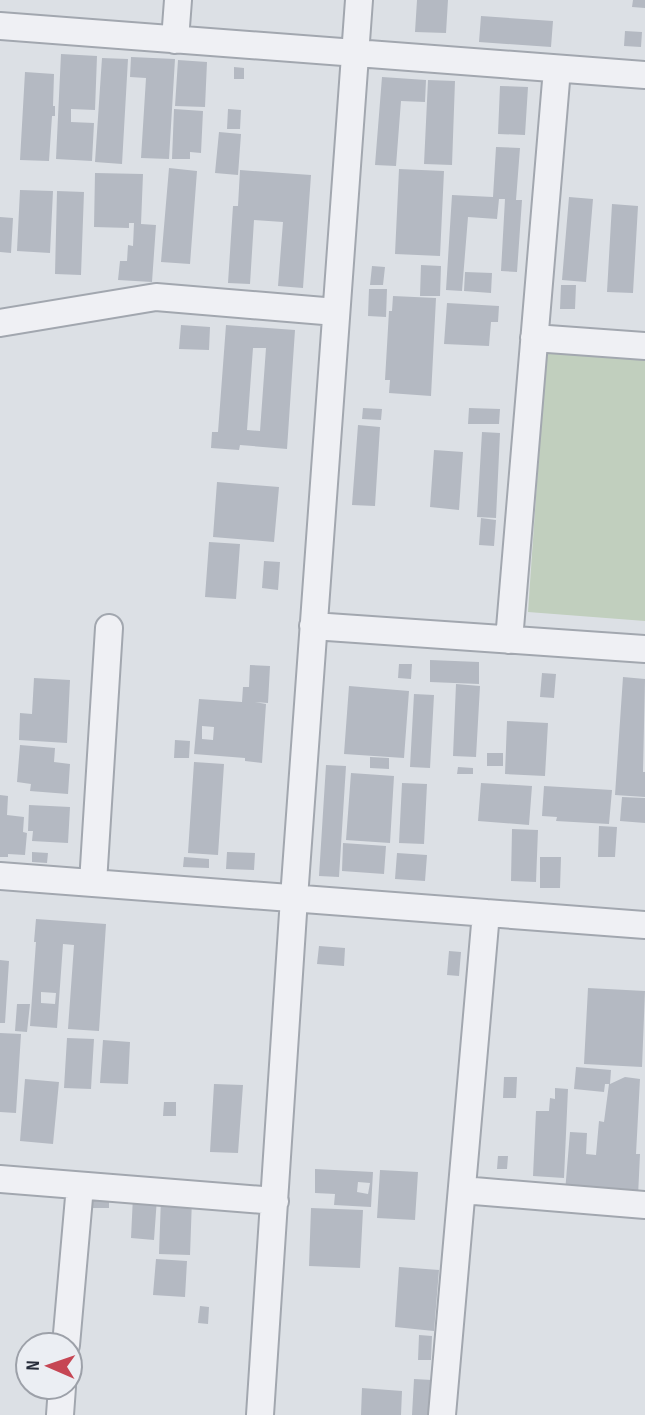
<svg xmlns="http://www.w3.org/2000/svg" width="645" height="1415" font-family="'Sofia Sans Condensed',sans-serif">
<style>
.park{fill:#c1cfbe}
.building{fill:#b4b9c2;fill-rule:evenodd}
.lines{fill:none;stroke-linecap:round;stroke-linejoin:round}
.minor-casing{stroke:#a2a7af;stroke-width:30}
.minor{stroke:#eff0f4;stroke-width:26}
</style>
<rect width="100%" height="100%" fill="#dce0e5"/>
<path class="park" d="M546 351 645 358V621L528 612Z"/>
<path class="building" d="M417 0H448L446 33 415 32Z
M633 0H645V8L632 7Z
M481 16 553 21 551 47 479 42Z
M625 31 642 32 641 47 624 46Z
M61 54 97 56 95 110 71 109V122L94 123 92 161 56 159Z
M131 57 175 59 169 159 141 158 146 78 130 77Z
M102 58 128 59 122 164 95 162Z
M178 60 207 62 205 107 175 106Z
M234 67 244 68V79H234Z
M25 72 54 74 53 106H55V116H52L49 161 20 160Z
M382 77 426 80 425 102 401 101 396 166 375 165Z
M428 80 455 81 452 165 424 164Z
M500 86 528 87 525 135 498 134Z
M174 109 203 111 201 153 190 152V159H172Z
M228 109 241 110 240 129H227Z
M219 132 241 134 238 175 215 173Z
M496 147 520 148 516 200H522L517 272 501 271 505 199H499L497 219 468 217 462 291 446 290 452 195 493 197Z
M169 168 197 171 190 264 161 262Z
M399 169 444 171 440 256 395 254Z
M240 170 311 175 303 288 278 286 283 222 254 220 250 284 228 283 233 206H238Z
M95 173 143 174 141 224 156 225 152 282 118 280 120 261H127L128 245 133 246 134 223H129V228L94 227Z
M20 190 53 191 50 253 17 251Z
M57 191 84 192 81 275 55 274Z
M569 197 593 199 586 282 562 280Z
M612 204 638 206 633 293 607 292Z
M0 217 13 218 11 253 0 252Z
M421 265 441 266 440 296H420Z
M372 266 385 267 383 285H370Z
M465 272 492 273 491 293 464 291Z
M561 285H576L575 309H560Z
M369 289H387L386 317 368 316Z
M393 296 436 298 431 396 389 393 390 380H385L389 311H392Z
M447 303 499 306 498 322H491L489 346 444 344Z
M181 325 210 327 209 350 179 349Z
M226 325 295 330 287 449 240 445 239 450 211 448 212 432H218ZM253 348H266L260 431 247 430Z
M363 408 382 409 381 420 362 419Z
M469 408 500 409 499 424H468Z
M358 425 380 427 375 506 352 505Z
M482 432 500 433 496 518 477 517Z
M434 450 463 452 459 510 430 507Z
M217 482 279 487 274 542 213 537Z
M481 518 496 520 494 546 479 545Z
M209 542 240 544 236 599 205 597Z
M264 561 280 562 278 590 262 588Z
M430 660 479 662V684L430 682Z
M399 664H412L411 679 398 678Z
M250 665 270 666 268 703 255 702 266 704 262 763 245 761V758L194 754 199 699 242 702 243 687H249ZM202 726 214 727 213 740 202 739Z
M542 673 556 674 554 698 540 697Z
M623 677 645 679 643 772H645V797L615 795Z
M34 678 70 680 67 743 19 740 20 713 32 714Z
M456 684 480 686 476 757 453 756Z
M349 686 409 691 404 758 344 754Z
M414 694 434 695 430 768 410 767Z
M507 721 548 723 545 776 505 774Z
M175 740 190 741 189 758H174Z
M20 745 55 748 54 762 70 764 68 794 30 791 31 784 17 782Z
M487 753H503V766H487Z
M370 757 389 758V769L370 768Z
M194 762 224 764 218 855 188 853Z
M326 765 346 766 339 877 319 876Z
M458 767 473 768V774H457Z
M351 773 394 776 390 843 346 840Z
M402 783 427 784 424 844 399 843Z
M481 783 532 786 529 825 478 821Z
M544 786 612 790 609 824 556 821 557 817 542 816Z
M0 795 8 796 7 815 24 817 23 832 27 833 25 855 8 854V857H0Z
M622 797 645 798V823L620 821Z
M29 805 70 807 68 843 32 841 33 831H28Z
M599 826 617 827 615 857H598Z
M512 829 538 830 536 882 511 881Z
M343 843 386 846 384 874 342 871Z
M32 852 48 853 47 863 32 862Z
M227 852 255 853 254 870 226 869Z
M397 853 427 855 425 881 395 879Z
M184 857 209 859V868L183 867Z
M540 857H561L560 888H540Z
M36 919 106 924 99 1031 68 1029 74 945 63 944 57 1028 30 1026 36 942H34ZM41 992 56 993 55 1004 41 1003Z
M319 946 345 948 344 966 317 964Z
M449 951 461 952 459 976 447 975Z
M0 960 9 961 5 1023H0Z
M588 988 645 991 642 1067 584 1064Z
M17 1004H30L27 1032 15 1031Z
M0 1033 21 1034 16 1113 0 1112Z
M67 1038 94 1039 91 1089 64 1088Z
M103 1040 130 1042 128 1084 100 1083Z
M576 1067 611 1070 610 1084 625 1077 640 1079 636 1154H640L638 1196 565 1192 570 1132 587 1133 586 1154 596 1155 599 1121 604 1122 609 1084H605L604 1092 574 1089Z
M504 1077H517L516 1098H503Z
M25 1079 59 1082 53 1144 20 1141Z
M214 1084 243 1085 238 1153 210 1152Z
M555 1088 568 1089 564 1178 533 1176 536 1111H549L550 1098 555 1099Z
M164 1102H176V1116H163Z
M498 1156H508L507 1169H497Z
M315 1169 373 1172 371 1207 334 1205 335 1194 315 1193ZM358 1182 370 1183 368 1194 357 1192Z
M380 1170 418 1172 415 1220 377 1218Z
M86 1194H109V1208H86Z
M133 1196 157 1198 154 1240 131 1238Z
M161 1198 192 1199 190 1255 159 1254Z
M311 1208 363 1210 360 1268 309 1266Z
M156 1259 187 1261 185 1297 153 1295Z
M399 1267 439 1270 434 1331 395 1327Z
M200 1306 209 1307 208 1324 198 1323Z
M419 1335 432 1336 431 1360H418Z
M414 1379 432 1380 430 1415H412Z
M362 1388 402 1391 401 1415H361Z"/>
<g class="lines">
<defs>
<path id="minor" d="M0 26 645 75
M175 40 178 0
M0 323 156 297 336 312
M534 338 645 346
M313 626 645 649
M509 640 557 69
M0 876 645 925
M93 883 109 628
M0 1179 275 1201
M462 1190 645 1205
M66 1345 80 1186
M60 1415 62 1387
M260 1415 294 898 359 0
M442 1415 486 913"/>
</defs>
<use href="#minor" class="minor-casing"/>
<use href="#minor" class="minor"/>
</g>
<g transform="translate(49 1366) rotate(272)"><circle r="33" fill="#ebeef3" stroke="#9da1a9" stroke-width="2"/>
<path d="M0-5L12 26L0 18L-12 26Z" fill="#c64654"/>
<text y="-10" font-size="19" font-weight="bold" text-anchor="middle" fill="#272d3b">N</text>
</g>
</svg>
